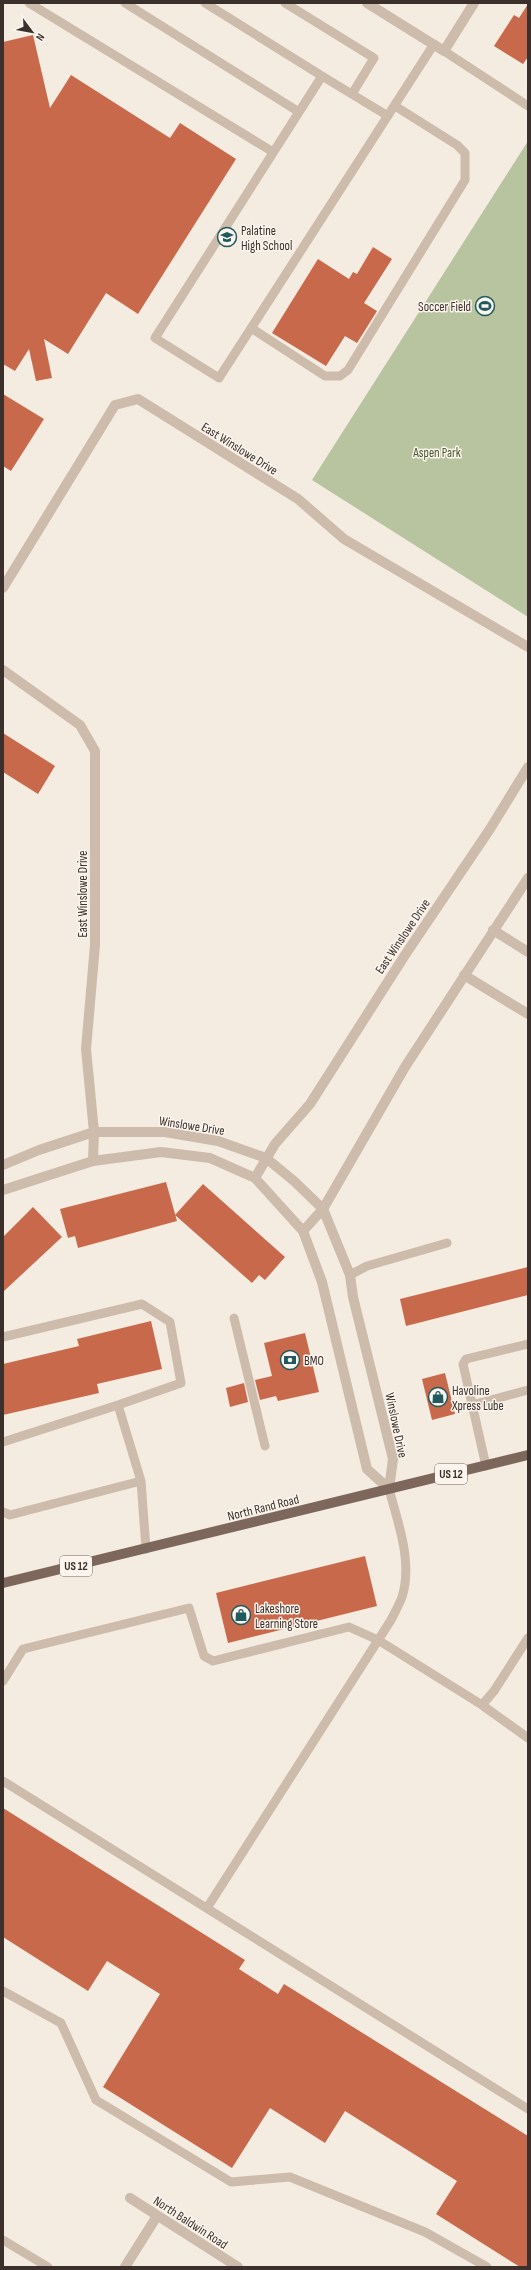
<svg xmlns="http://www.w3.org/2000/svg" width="531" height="2270" font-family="'Sofia Sans Condensed',sans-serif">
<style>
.green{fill:#b8c4a0}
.building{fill:#c8694b}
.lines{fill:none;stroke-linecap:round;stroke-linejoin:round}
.service{stroke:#cdbbac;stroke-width:9}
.minor{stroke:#cdbbac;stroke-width:10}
.primary{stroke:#7d675c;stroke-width:10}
.labels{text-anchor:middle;stroke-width:3;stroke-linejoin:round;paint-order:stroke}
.shield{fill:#fbf5ee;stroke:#756b66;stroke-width:1}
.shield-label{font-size:12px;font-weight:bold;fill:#3b302b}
.poi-label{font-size:13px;fill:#3b302b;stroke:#fbf5ee;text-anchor:start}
.street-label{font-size:13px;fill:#3b302b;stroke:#fbf5ee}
.park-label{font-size:13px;fill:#4a5a2e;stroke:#fbf5ee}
</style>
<rect width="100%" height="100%" fill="#f4ebe1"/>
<path class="green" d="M528 141V617L312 480Z"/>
<path class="building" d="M528 4V57L523 64 494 46 514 15 519 18Z
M33 35 50 108 71 75 170 138 180 123 236 159 138 314 106 293 68 354 44 339 52 378 36 381 29 349 15 371 3 364V42Z
M373 247 392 259 364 303 377 311 357 343 345 336 326 366 272 333 318 259 349 279 353 272 357 274Z
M3 394 44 419 11 471 3 466Z
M3 733 55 766 38 794 3 772Z
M166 1182 177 1221 78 1248 75 1236 68 1238 60 1209Z
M203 1184 285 1257 265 1280 259 1275 252 1283 175 1215Z
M33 1207 62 1237 3 1292V1237Z
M528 1267V1295L406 1326 400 1299Z
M151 1321 162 1369 97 1384 99 1393 3 1415V1364L79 1346 77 1339Z
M305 1333 319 1392 278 1401 276 1396 260 1400 255 1380 272 1376 264 1343Z
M445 1373 455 1414 432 1420 422 1379Z
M244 1383 248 1402 230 1407 226 1388Z
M365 1556 377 1606 228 1643 216 1593Z
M3 1808 245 1960 239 1969 278 1994 284 1984 528 2136V2267H520L436 2214 457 2181 345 2111 325 2143 270 2108 232 2168 103 2087 160 1994 107 1961 88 1991 3 1937Z"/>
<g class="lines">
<path class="service" d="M29 3 273 152
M125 3 299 112
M205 3 322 76
M285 3 374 58 352 94
M444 51 528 106
M388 116 322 76 155 338 219 378 434 44
M251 328 325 376H340L348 370 465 180V153L457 145 395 106
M350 1275 367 1266 447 1243
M234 1318 265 1446
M3 1337 142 1304 170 1322 181 1383 118 1405
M472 1405 528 1390
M3 1442 118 1405 141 1481 146 1549
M486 1466 463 1364 466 1359 528 1344
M3 1512 10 1515 141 1481
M3 1681 23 1649 189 1608 204 1656 213 1661 349 1627 378 1640 482 1705 528 1738
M482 1705 494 1691 528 1638
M3 1781 528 2109
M207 1908 391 1620C395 1612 399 1605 402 1597 413 1562 398 1523 389 1489
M3 1991 61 2023 96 2100 231 2182 290 2177 425 2232 487 2267
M3 2240 48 2267"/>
<path class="minor" d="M367 3 444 51 474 3
M3 588 115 405 138 399 298 499 344 539 528 647
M3 670 80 725 95 751V945L86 1049 94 1132 93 1161
M493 930 528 952
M464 975 528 1014
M3 1165 39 1150 94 1132H165L218 1141 266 1158 294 1181 323 1209 350 1275 353 1297 393 1459 389 1489
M255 1178 275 1144 310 1104 405 955 490 829 528 767
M3 1190 93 1161 161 1152 210 1158 255 1178 303 1231 322 1282 367 1469 389 1489
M303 1231 323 1209 405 1067 528 878
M130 2198 238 2267
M125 2267 157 2216"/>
<path class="primary" d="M3 1583 528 1455"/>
</g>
<defs>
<symbol id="school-ring" viewBox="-11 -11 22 22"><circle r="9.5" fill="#fbf5ee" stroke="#1f5a5e" stroke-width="1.5"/><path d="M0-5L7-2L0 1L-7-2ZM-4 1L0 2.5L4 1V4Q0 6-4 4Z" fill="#1f5a5e"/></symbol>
<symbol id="stadium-ring" viewBox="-11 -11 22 22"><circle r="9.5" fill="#fbf5ee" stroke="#1f5a5e" stroke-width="1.5"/><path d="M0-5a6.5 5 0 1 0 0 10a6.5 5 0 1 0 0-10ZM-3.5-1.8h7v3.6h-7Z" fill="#1f5a5e"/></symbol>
<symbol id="bank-ring" viewBox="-11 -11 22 22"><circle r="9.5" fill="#fbf5ee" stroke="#1f5a5e" stroke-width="1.5"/><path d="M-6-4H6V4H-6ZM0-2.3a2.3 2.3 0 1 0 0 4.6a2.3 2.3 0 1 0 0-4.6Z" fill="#1f5a5e"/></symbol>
<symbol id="shop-ring" viewBox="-11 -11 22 22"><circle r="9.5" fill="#fbf5ee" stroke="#1f5a5e" stroke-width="1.5"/><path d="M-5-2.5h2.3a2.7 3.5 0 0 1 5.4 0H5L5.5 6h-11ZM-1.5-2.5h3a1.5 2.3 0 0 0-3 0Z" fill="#1f5a5e"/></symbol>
</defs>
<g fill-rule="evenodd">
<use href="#school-ring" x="216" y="226" width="22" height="22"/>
<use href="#stadium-ring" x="474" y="295" width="22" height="22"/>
<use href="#bank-ring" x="279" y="1349" width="22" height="22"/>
<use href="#shop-ring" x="427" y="1386" width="22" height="22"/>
<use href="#shop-ring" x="230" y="1604" width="22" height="22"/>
</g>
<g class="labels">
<g class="shield">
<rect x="435" y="1464" width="32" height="20" rx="3"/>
<rect x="60" y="1556" width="32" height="20" rx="3"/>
</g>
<g class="shield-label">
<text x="451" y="1478">US 12</text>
<text x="76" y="1570">US 12</text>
</g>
<g class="poi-label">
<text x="241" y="235">Palatine<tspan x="241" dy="15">High School</tspan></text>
<text x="471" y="311" text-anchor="end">Soccer Field</text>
<text x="304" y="1365">BMO</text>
<text x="452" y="1395">Havoline<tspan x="452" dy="15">Xpress Lube</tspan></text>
<text x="255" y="1613">Lakeshore<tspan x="255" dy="15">Learning Store</tspan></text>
</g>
<g class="street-label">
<text transform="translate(240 448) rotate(32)" y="5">East Winslowe Drive</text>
<text transform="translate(82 894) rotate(-90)" y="5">East Winslowe Drive</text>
<text transform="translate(402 936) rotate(-56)" y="5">East Winslowe Drive</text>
<text transform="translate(192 1125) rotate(9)" y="5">Winslowe Drive</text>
<text transform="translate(397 1425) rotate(78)" y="5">Winslowe Drive</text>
<text transform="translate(263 1507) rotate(-14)" y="5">North Rand Road</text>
<text transform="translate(191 2222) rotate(33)" y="5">North Baldwin Road</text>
</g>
<g class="park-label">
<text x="437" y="457">Aspen Park</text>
</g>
</g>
<rect width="531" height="2270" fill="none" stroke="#3b302b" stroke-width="8"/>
<g transform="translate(32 32) rotate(122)" stroke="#fbf5ee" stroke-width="3" paint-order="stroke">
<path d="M0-3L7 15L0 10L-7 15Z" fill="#3b302b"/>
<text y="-6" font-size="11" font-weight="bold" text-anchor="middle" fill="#3b302b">N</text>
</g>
</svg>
